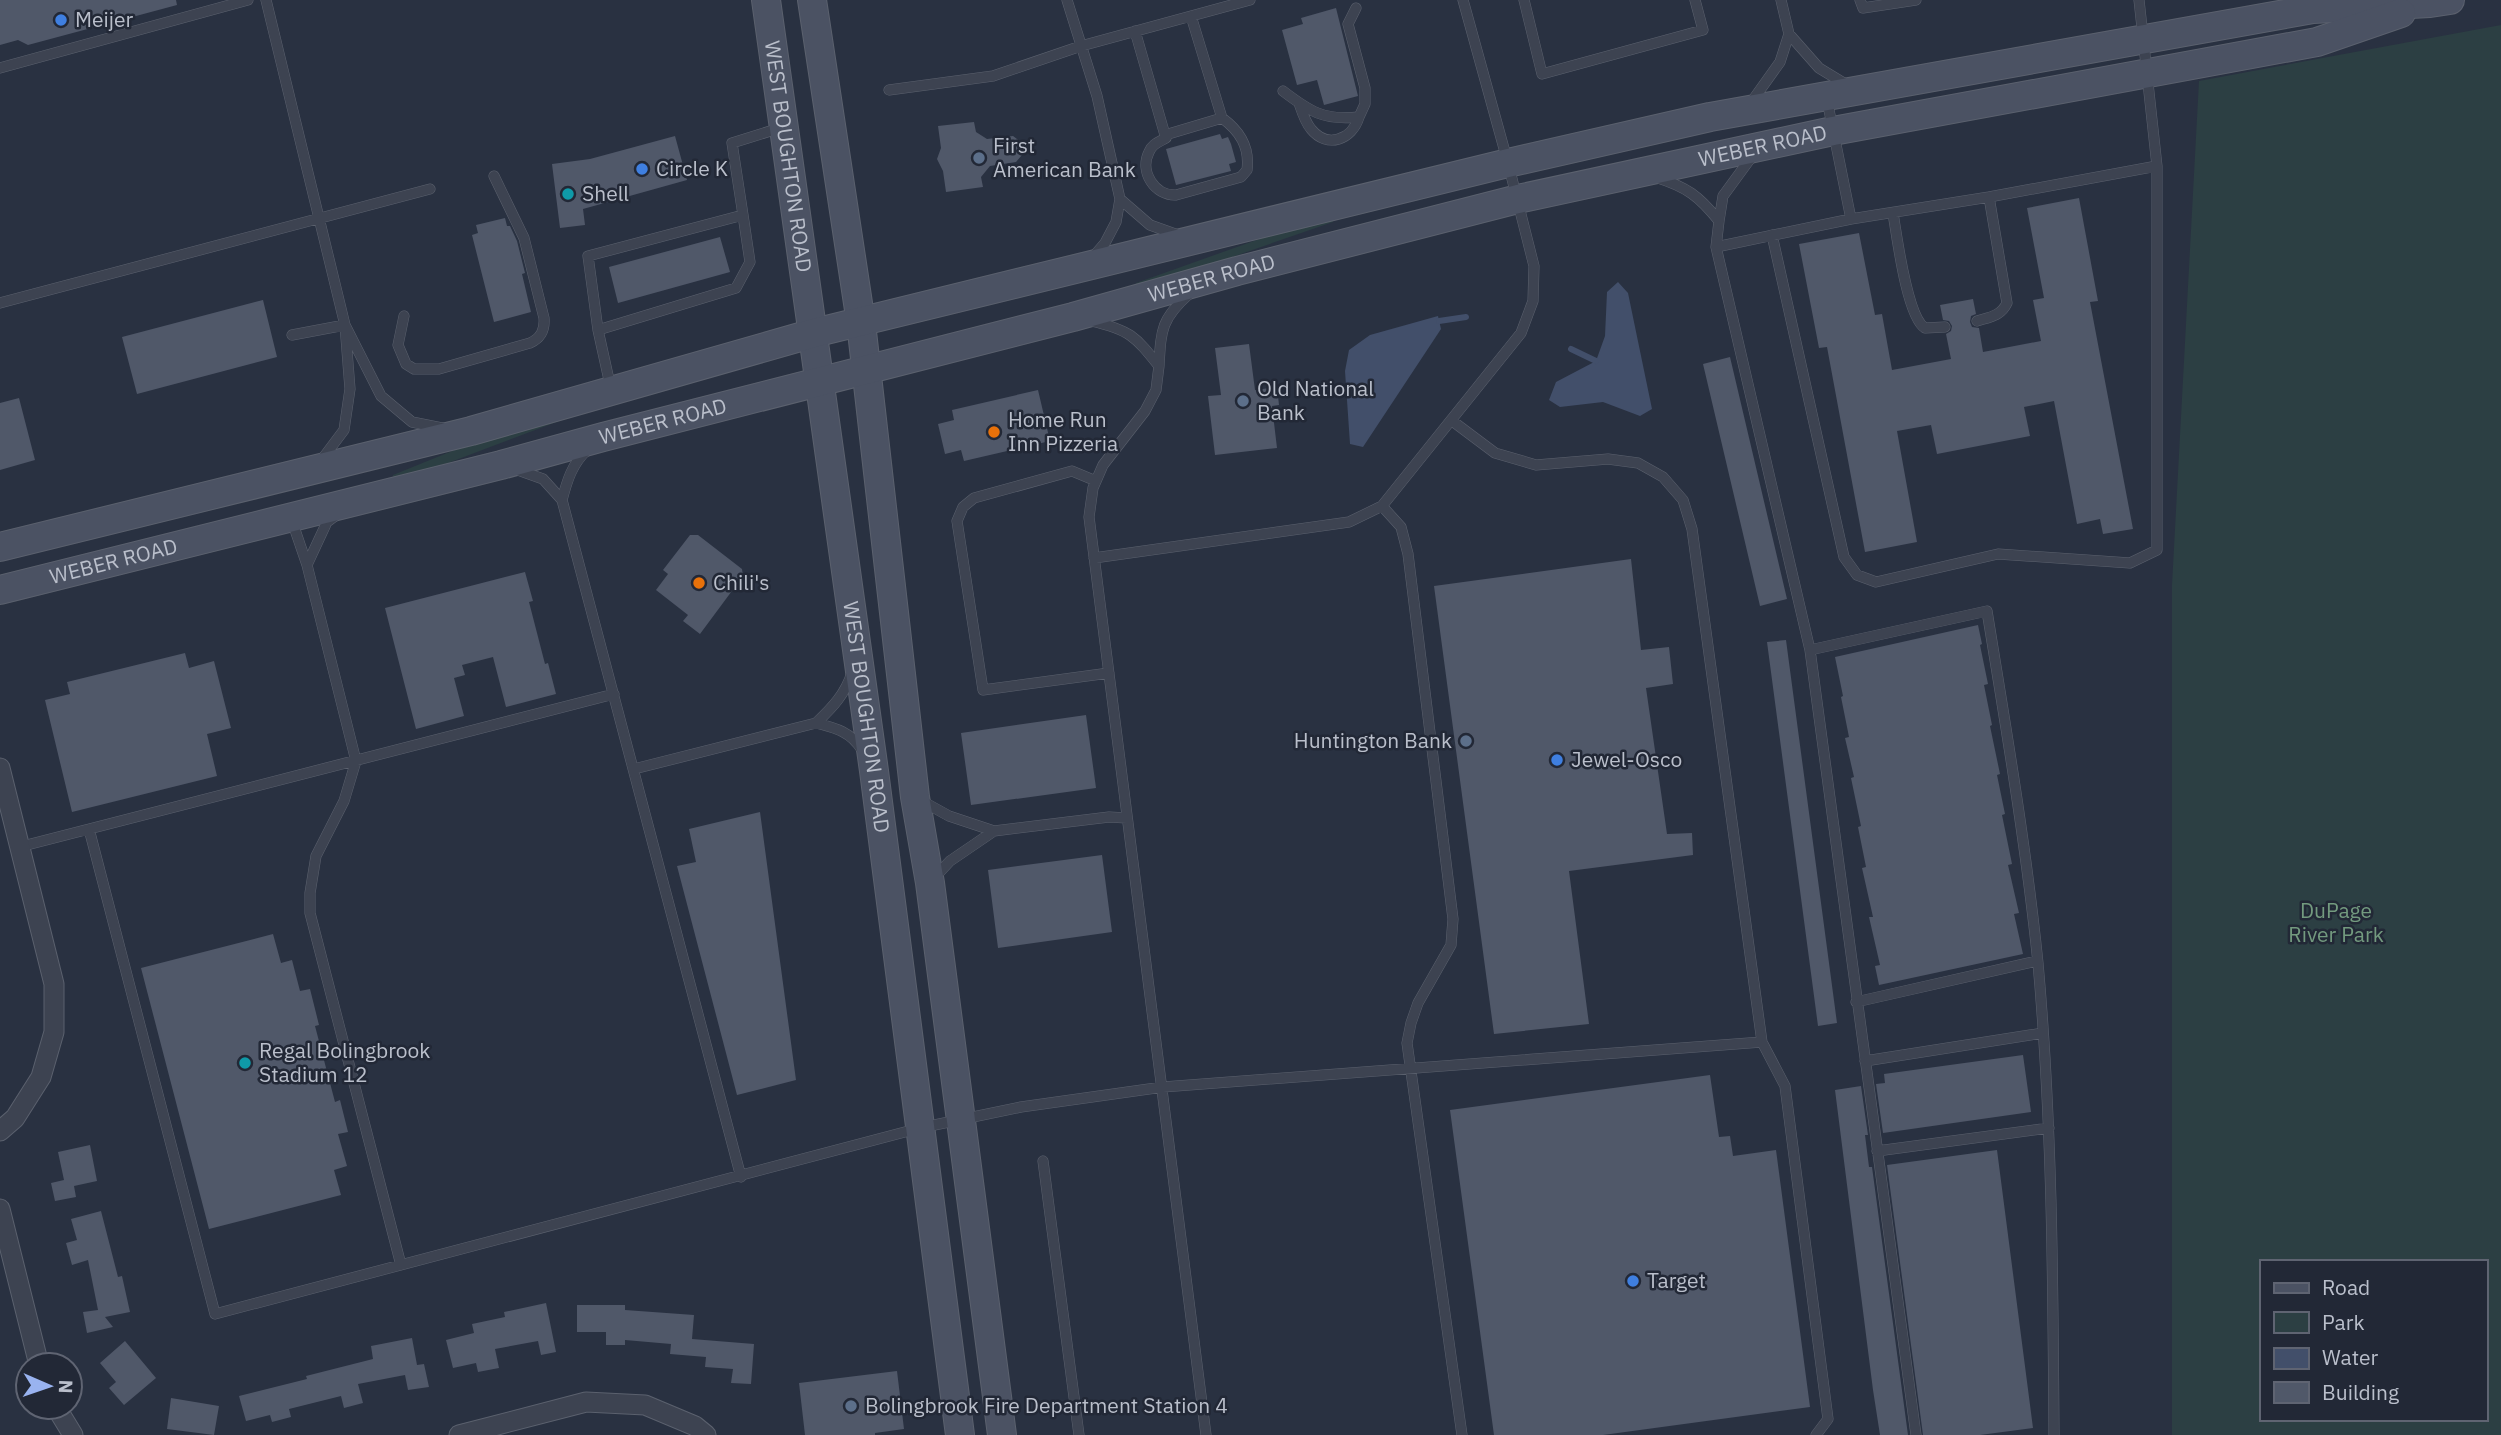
<svg xmlns="http://www.w3.org/2000/svg" width="2501" height="1435" font-family="'IBM Plex Sans',sans-serif">
<style>
.green{fill:#2c3f43;fill-rule:evenodd}
.water{fill:#424f6a}
.lines{fill:none;stroke-linecap:round;stroke-linejoin:round}
.stream{stroke:#424f6a;stroke-width:6}
.building{fill:#505869}
.service-casing{stroke:#5b616e;stroke-width:11}
.minor-casing{stroke:#5b616e;stroke-width:21}
.secondary-casing{stroke:#5b616e;stroke-width:30}
.service{stroke:#3d4351;stroke-width:10}
.minor{stroke:#3d4351;stroke-width:19}
.secondary{stroke:#4b5263;stroke-width:28}
.shop-dot{fill:#3f7fe0;stroke:#222836;stroke-width:2.5}
.service-dot{fill:#5c6f8a;stroke:#222836;stroke-width:2.5}
.culture-dot{fill:#0f9aa8;stroke:#222836;stroke-width:2.5}
.food-dot{fill:#e8710a;stroke:#222836;stroke-width:2.5}
.labels{text-anchor:middle;stroke-width:5;stroke-linejoin:round;paint-order:stroke}
.poi-label{font-size:21px;fill:#babfcb;stroke:#222836;text-anchor:start}
.street-label{font-size:21px;fill:#babfcb;stroke:#222836}
.park-label{font-size:21px;fill:#739a7f;stroke:#222836}
</style>
<rect width="100%" height="100%" fill="#293141"/>
<path class="green" d="M2501 25V1435H2172V585L2199 81ZM2261 1262H2485V1419H2261Z
M1333 219V222L1212 264 1135 286 1136 283 1279 232Z
M591 409 448 463 393 477V475L489 436Z"/>
<path class="water" d="M1618 282 1628 293 1652 409 1640 416 1603 402 1560 407 1549 400 1556 382 1596 361 1605 336 1607 292Z
M1438 316 1441 329 1363 447 1350 444 1345 371 1349 350 1370 335Z"/>
<g class="lines">
<path class="stream" d="M1439 321 1466 317
M1571 349 1596 361"/>
</g>
<path class="building" d="M0 0H176L177 5 28 45 18 40 0 45Z
M1336 8 1358 96 1324 105 1317 80 1297 85 1282 30 1303 24 1301 18Z
M974 122 976 132 987 139 1013 136 1021 142 1022 155 1016 162 990 166 981 177 983 187 946 192 943 171 937 159 941 148 938 126Z
M1220 134 1222 139 1228 137 1231 144 1236 162 1229 164 1231 171 1176 185 1166 149Z
M675 136 687 180 583 209 585 225 560 228 552 164 590 159Z
M2079 198 2098 301 2090 302 2133 529 2103 534 2100 519 2077 524 2054 401 2024 407 2030 436 1937 454 1931 425 1897 431 1917 542 1865 552 1827 347 1819 348 1799 244 1859 233 1875 315 1882 314 1892 370 1951 359 1946 334 1951 331 1952 326 1949 321 1943 320 1940 305 1973 299 1976 314 1971 316 1970 322 1972 327 1979 328 1983 352 2041 341 2033 300 2044 298 2027 208Z
M505 218 507 226H510L517 241 525 273 522 274 531 312 494 322 472 235 478 233 476 225Z
M720 237 730 272 618 303 609 267Z
M263 300 277 357 137 394 122 337Z
M1249 344 1255 390 1277 387 1279 405 1272 406 1277 448 1215 455 1208 396 1221 395 1215 348Z
M1730 357 1787 599 1760 606 1703 364Z
M1038 390 1050 441 964 461 961 450 945 454 938 424 954 420 952 410Z
M19 398 35 460 0 470V403Z
M690 535H698L742 569 743 576 700 634 683 621 688 615 656 590 668 574 663 570Z
M1631 559 1641 650 1669 647 1673 684 1646 688 1667 834 1692 833 1693 855 1569 871 1589 1024 1494 1034 1434 586Z
M525 572 533 601 529 602 545 664 548 663 556 694 506 707 493 657 462 665 465 675 454 678 464 716 416 729 385 608Z
M1978 625 1982 644 1980 645 1988 684 1984 685 1992 725 1990 726 2000 774 1997 775 2005 814 2002 815 2012 864 2008 865 2019 913 2014 914 2023 954 1879 985 1875 966 1880 965 1869 917H1873L1862 868 1866 867 1858 827 1861 826 1851 778 1854 777 1845 738 1849 737 1841 697 1843 696 1835 657Z
M1786 640 1837 1023 1818 1026 1767 642Z
M185 653 189 668 214 661 231 728 207 734 217 776 72 812 45 700 70 694 67 682Z
M1086 715 1096 788 971 805 961 733Z
M760 812 796 1080 737 1095 677 866 696 862 689 829Z
M1102 855 1112 932 998 948 988 870Z
M273 934 281 963 292 960 300 991 310 989 319 1025 315 1026 335 1102 340 1100 348 1132 338 1134 347 1166 334 1170 341 1195 209 1229 141 968Z
M2023 1055 2031 1112 1883 1133 1876 1084 1885 1083 1884 1074Z
M1710 1075 1719 1137 1730 1136 1733 1156 1776 1150 1810 1407 1603 1435H1494L1450 1110Z
M1861 1086 1868 1135H1865L1869 1167H1872L1908 1435H1880L1873 1390 1835 1090Z
M90 1145 97 1181 74 1186 76 1197 55 1201 51 1183 64 1180 58 1152Z
M1997 1150 2033 1428 1980 1435H1923L1887 1165Z
M101 1211 118 1277 122 1276 130 1312 105 1317 113 1327 87 1333 83 1312 98 1310 88 1260 72 1265 66 1243 77 1240 71 1219Z
M546 1303 556 1352 541 1355 538 1341 495 1349 499 1368 478 1372 476 1363 453 1368 446 1340 474 1333 472 1324 505 1317 504 1312Z
M577 1305H625V1310L694 1315 692 1339 754 1344 751 1384 731 1383 733 1369 705 1367 706 1357 670 1354 671 1344 625 1340V1345H606V1332H577Z
M412 1338 417 1365 424 1364 429 1387 408 1390 405 1375 358 1384 363 1403 344 1408 341 1396 289 1409 291 1417 272 1422 270 1415 246 1421 239 1396 307 1379 306 1376 373 1359 371 1346Z
M125 1341 156 1378 124 1405 109 1388 116 1382 100 1363Z
M897 1371 904 1429 875 1433V1435H805L799 1383Z
M171 1398 219 1406 214 1435 167 1429Z"/>
<g class="lines">
<defs>
<path id="service" d="M266 0 345 325 292 335
M1067 0 1097 96 1120 199 1116 222 1105 243 1093 257
M1524 0 1542 74 1703 30 1695 0
M1781 0 1789 34
M1860 0 1863 8 1916 0
M1191 16 1222 118C1240 131 1250 147 1247 170L1241 177 1176 195C1155 196 1139 172 1149 152 1152 144 1159 142 1166 138L1165 135 1222 118
M1135 31 1165 135
M0 68 248 0
M889 90 993 76 1081 46 1250 0
M1283 91C1309 111 1324 121 1359 117L1365 104V88L1348 24 1356 8
M1827 100 1851 219
M1299 103C1302 112 1305 122 1311 129 1327 149 1352 140 1359 117
M1750 104 1780 62 1789 34 1819 68 1847 85
M1655 177C1687 187 1699 196 1719 221L1723 196 1753 155
M1120 199 1150 225 1178 235
M1893 213C1897 237 1907 317 1925 328L1945 327
M1719 221 1716 247 1810 650 1916 1435
M1772 235 1844 557 1857 575 1876 582 1998 554 2130 563 2157 550V166L2139 0
M1716 247 1851 219 1989 197
M0 303 430 189
M404 316 398 345 406 364 414 369H439L530 343C541 338 545 330 544 318L524 238 494 176
M1091 321C1130 330 1135 336 1159 366 1161 330 1161 319 1189 294
M1977 321C1990 317 2001 316 2007 303L1989 197 2157 166
M598 330 736 288 750 262 743 215
M1159 366 1156 390 1145 411 1103 465 1093 488 1089 517 1206 1435
M611 389 598 330 588 256 743 215 732 143 780 128
M1451 420 1495 453 1536 465 1608 459 1638 463 1663 477 1683 500 1692 529 1762 1042 1785 1086 1828 1419 1816 1435
M320 462 344 430 350 389 345 325 381 396 412 422 442 428
M515 469 543 479 562 500C567 481 572 464 587 450
M1096 481 1072 471 974 498 963 507 957 521 983 690 1109 673
M562 500 741 1177
M1382 506 1401 527 1408 554 1453 919 1451 945 1418 1003 1411 1023 1407 1043 1462 1435
M292 521 307 565 327 522 335 516
M1094 558 1349 522 1382 506 1521 333 1533 301 1534 266 1508 163 1463 0
M307 565 356 761 344 801 316 856 310 893V913L401 1265
M1810 650 1987 611C2006 728 2026 845 2038 963 2052 1120 2053 1278 2054 1435
M852 673C845 694 833 707 816 723 836 728 851 732 862 750
M634 769 816 723
M920 800 949 816 994 831 950 861 935 877
M89 829 215 1314 920 1128 1021 1107 1163 1087 1762 1042
M994 831 1109 817 1127 818
M19 847 614 694
M1856 1002 2037 961
M1865 1061 2043 1033
M1877 1151 2049 1128
M1043 1161 1079 1435"/>
<path id="minor" d="M0 768 54 984V1032L41 1077 15 1118 0 1131
M0 1209 39 1365
M56 1407 73 1435
M459 1435 586 1402 645 1405 695 1426 706 1435"/>
<g id="secondary">
<path id="s1" d="M766 0 874 771 960 1435"/>
<path d="M812 0 861 323 915 797 930 883 1002 1435"/>
<path d="M0 547 471 431 814 333 1508 163 1710 117 2313 9 2430 3 2450 0"/>
<path id="s2" d="M0 590 501 465 603 437 1073 317 1237 271 1518 199 1833 131 2317 42 2401 13"/>
</g>
</defs>
<use href="#service" class="service-casing"/>
<use href="#minor" class="minor-casing"/>
<use href="#secondary" class="secondary-casing"/>
<use href="#service" class="service"/>
<use href="#minor" class="minor"/>
<use href="#secondary" class="secondary"/>
</g>
<g class="shop-dot">
<circle cx="61" cy="20" r="7"/>
<circle cx="642" cy="169" r="7"/>
<circle cx="1557" cy="760" r="7"/>
<circle cx="1633" cy="1281" r="7"/>
</g>
<g class="service-dot">
<circle cx="979" cy="158" r="7"/>
<circle cx="1243" cy="401" r="7"/>
<circle cx="1466" cy="741" r="7"/>
<circle cx="851" cy="1406" r="7"/>
</g>
<g class="culture-dot">
<circle cx="568" cy="194" r="7"/>
<circle cx="245" cy="1063" r="7"/>
</g>
<g class="food-dot">
<circle cx="994" cy="432" r="7"/>
<circle cx="699" cy="583" r="7"/>
</g>
<g class="labels">
<g class="poi-label">
<text x="75" y="27">Meijer</text>
<text x="993" y="153">First<tspan x="993" dy="24">American Bank</tspan></text>
<text x="656" y="176">Circle K</text>
<text x="582" y="201">Shell</text>
<text x="1257" y="396">Old National<tspan x="1257" dy="24">Bank</tspan></text>
<text x="1008" y="427">Home Run<tspan x="1008" dy="24">Inn Pizzeria</tspan></text>
<text x="713" y="590">Chili's</text>
<text x="1452" y="748" text-anchor="end">Huntington Bank</text>
<text x="1571" y="767">Jewel-Osco</text>
<text x="259" y="1058">Regal Bolingbrook<tspan x="259" dy="24">Stadium 12</tspan></text>
<text x="1647" y="1288">Target</text>
<text x="865" y="1413">Bolingbrook Fire Department Station 4</text>
</g>
<g class="street-label">
<text dy="7" stroke="none"><textPath href="#s2" startOffset="1818">WEBER ROAD</textPath></text>
<text dy="7" stroke="none"><textPath href="#s1" startOffset="158">WEST BOUGHTON ROAD</textPath></text>
<text dy="7" stroke="none"><textPath href="#s2" startOffset="1251">WEBER ROAD</textPath></text>
<text dy="7" stroke="none"><textPath href="#s2" startOffset="684">WEBER ROAD</textPath></text>
<text dy="7" stroke="none"><textPath href="#s2" startOffset="117">WEBER ROAD</textPath></text>
<text dy="7" stroke="none"><textPath href="#s1" startOffset="724">WEST BOUGHTON ROAD</textPath></text>
</g>
<g class="park-label">
<text x="2336" y="918">DuPage<tspan x="2336" dy="24">River Park</tspan></text>
</g>
</g>
<rect x="2260" y="1260" width="228" height="161" fill="#222836" stroke="#5f6472" stroke-width="2"/>
<rect x="2274" y="1283" width="35" height="10" fill="#4b5263" stroke="#5f6472" stroke-width="2"/>
<text x="2322" y="1295" font-size="21" fill="#babfcb">Road</text>
<rect x="2274" y="1312" width="35" height="21" fill="#2c3f43" stroke="#5f6472" stroke-width="2"/>
<text x="2322" y="1330" font-size="21" fill="#babfcb">Park</text>
<rect x="2274" y="1348" width="35" height="21" fill="#424f6a" stroke="#5f6472" stroke-width="2"/>
<text x="2322" y="1365" font-size="21" fill="#babfcb">Water</text>
<rect x="2274" y="1382" width="35" height="21" fill="#505869" stroke="#5f6472" stroke-width="2"/>
<text x="2322" y="1400" font-size="21" fill="#babfcb">Building</text>
<g transform="translate(49 1386) rotate(92)"><circle r="33" fill="#222836" stroke="#5f6472" stroke-width="2"/>
<path d="M0-5L12 26L0 18L-12 26Z" fill="#99b3f0"/>
<text y="-10" font-size="19" font-weight="bold" text-anchor="middle" fill="#babfcb">N</text>
</g>
</svg>
